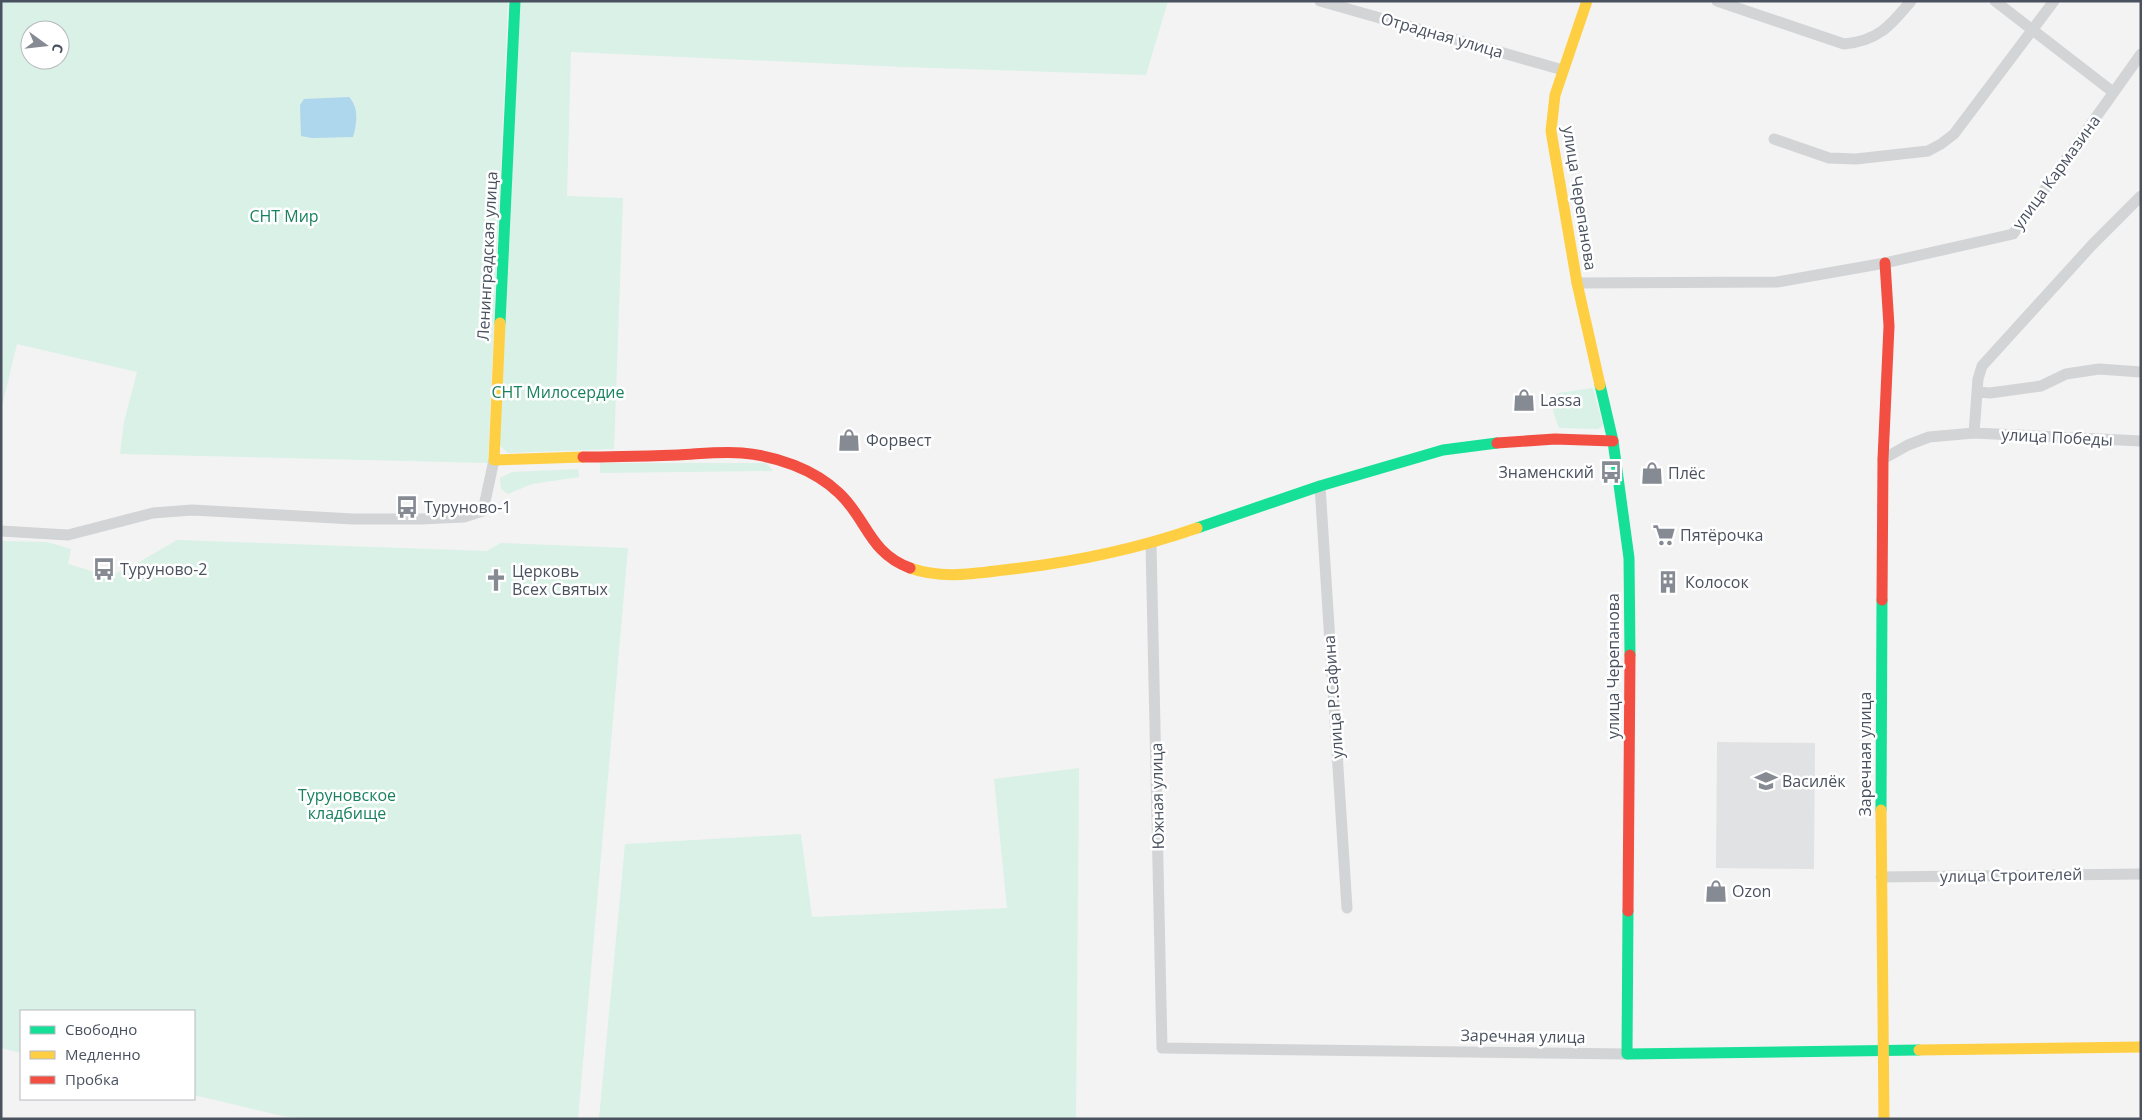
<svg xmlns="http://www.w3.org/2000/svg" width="2142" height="1120" font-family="'Open Sans',sans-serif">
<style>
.education{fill:#e1e2e3}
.green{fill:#d9f1e6;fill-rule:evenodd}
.water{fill:#aed6ed}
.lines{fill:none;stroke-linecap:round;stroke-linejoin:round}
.street{stroke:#d2d4d6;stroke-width:11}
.fast{stroke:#16e098;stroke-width:11}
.slow{stroke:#ffcf43;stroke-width:11}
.jam{stroke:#f24e42;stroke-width:11}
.labels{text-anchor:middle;stroke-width:5;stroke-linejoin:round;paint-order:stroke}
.street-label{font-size:16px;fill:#4a5260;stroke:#fff}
.park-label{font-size:16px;fill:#1a8260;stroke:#fff}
.poi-label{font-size:16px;fill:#4a5260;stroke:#fff;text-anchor:start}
</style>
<rect width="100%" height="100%" fill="#f3f3f3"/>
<path class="education" d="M1717 742 1815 743 1814 869 1716 868Z"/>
<path class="green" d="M1 1H508L488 463 120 454 124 422 137 372 17 344 3 402 1 404ZM30 30H60V60H30Z
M519 1H1168L1146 75 904 67 571 52 567 196 623 198 614 449 508 453 498 444Z
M1593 388 1603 426 1598 429 1559 428C1555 418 1548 401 1558 393Z
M600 463H766L773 471 600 473Z
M578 469 579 477 532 484 508 494 501 489 500 478 512 472Z
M177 540 487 551 501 543 628 548 578 1119H311L282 1116 194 1095V1011H21V1053L1 1048V541L47 542 71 549 68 564 109 576 129 568Z
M1079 768 1076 1119H599L625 844 801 834 812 917 1007 908 994 779Z"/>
<path class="water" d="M349 97C359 108 357 123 353 137L312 138 301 136 300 105 304 99Z"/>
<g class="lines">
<path class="street" d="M1320 1 1563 70
M1717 1 1844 44C1878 41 1890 26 1911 1
M1995 1 2113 92
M1774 139 1829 158 1856 159 1928 151 1941 144 1954 134 2054 1
M1577 283 1777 282 1885 263 2013 234 2141 54
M1978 392 1990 393 2041 386 2066 374 2099 369 2141 372
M1974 433 1978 379 1982 366 2092 245 2141 196
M1883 459 1908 445 1929 437 1974 433 2141 441
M1320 486 1347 908
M1 531 68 535 153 513 192 510 353 519H421L464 517 483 511 494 460
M1151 544 1162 1048 1627 1054
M1881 877 2141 874"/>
<path class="fast" d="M500 323 515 1
M1600 385 1613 441 1629 558 1630 655
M1197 528 1320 486 1443 450 1497 443
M1881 810 1882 600
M1628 911 1627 1054 1919 1050"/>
<path class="slow" d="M1587 1 1555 95 1551 131 1577 283 1600 385
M500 323 494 460 583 457
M910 568C941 579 972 574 1004 570 1069 563 1134 550 1197 528
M1881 810 1884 1119
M1919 1050 2141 1047"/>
<path class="jam" d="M1497 443 1555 439 1613 441
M583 457C614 457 646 456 678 455 699 454 721 451 742 453 776 456 814 469 839 493 867 519 869 553 910 568
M1882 600 1883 459 1889 326 1885 263
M1628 911 1630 655"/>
</g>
<defs>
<symbol id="shop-bare" viewBox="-9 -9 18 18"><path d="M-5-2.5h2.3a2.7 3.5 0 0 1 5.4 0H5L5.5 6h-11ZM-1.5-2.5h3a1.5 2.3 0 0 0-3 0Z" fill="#858a93" stroke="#fff" stroke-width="2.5" paint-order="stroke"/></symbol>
<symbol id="bus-bare" viewBox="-9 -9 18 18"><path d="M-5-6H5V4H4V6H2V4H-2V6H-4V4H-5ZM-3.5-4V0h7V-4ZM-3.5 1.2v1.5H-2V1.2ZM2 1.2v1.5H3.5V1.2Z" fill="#858a93" stroke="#fff" stroke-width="2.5" paint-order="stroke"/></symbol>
<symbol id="supermarket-bare" viewBox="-9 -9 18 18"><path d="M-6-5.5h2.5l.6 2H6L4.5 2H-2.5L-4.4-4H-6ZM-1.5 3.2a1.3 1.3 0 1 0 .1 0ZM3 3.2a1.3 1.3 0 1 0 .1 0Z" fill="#858a93" stroke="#fff" stroke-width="2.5" paint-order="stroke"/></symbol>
<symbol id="church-bare" viewBox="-9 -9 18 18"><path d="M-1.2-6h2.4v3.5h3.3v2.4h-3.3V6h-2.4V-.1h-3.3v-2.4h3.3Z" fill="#858a93" stroke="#fff" stroke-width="2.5" paint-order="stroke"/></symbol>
<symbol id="building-bare" viewBox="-9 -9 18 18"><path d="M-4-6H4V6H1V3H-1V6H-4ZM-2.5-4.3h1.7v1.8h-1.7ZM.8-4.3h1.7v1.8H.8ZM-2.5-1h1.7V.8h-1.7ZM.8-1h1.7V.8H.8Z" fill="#858a93" stroke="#fff" stroke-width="2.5" paint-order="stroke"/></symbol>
<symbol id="school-bare" viewBox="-9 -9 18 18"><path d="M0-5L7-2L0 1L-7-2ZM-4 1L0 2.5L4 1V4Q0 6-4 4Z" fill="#858a93" stroke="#fff" stroke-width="2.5" paint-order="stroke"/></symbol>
</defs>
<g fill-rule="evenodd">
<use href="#shop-bare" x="1508" y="384" width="32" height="32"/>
<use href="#shop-bare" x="833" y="424" width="32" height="32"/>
<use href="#bus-bare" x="1595" y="456" width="32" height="32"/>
<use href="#shop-bare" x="1636" y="457" width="32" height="32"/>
<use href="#bus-bare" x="391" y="491" width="32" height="32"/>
<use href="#supermarket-bare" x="1648" y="519" width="32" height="32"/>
<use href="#bus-bare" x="88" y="553" width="32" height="32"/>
<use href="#church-bare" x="480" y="564" width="32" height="32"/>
<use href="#building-bare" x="1652" y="566" width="32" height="32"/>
<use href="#school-bare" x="1750" y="765" width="32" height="32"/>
<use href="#shop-bare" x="1700" y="875" width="32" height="32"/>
</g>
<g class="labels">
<g class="street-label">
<text transform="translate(1442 35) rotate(16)" y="6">Отрадная улица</text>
<text transform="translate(2056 172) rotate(-54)" y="6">улица Кармазина</text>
<text transform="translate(1580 198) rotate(81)" y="6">улица Черепанова</text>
<text transform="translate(487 256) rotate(-87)" y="6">Ленинградская улица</text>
<text transform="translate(2057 437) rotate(3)" y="6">улица Победы</text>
<text transform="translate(1613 666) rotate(-90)" y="6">улица Черепанова</text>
<text transform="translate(1333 697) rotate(-94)" y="6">улица Р.Сафина</text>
<text transform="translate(1865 754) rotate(-90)" y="6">Заречная улица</text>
<text transform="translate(1157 796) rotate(-91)" y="6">Южная улица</text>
<text transform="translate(2011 875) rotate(-1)" y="6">улица Строителей</text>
<text transform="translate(1523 1036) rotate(1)" y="6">Заречная улица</text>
</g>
<g class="park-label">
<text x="284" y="222">СНТ Мир</text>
<text x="558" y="398">СНТ Милосердие</text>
<text x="347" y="801">Туруновское<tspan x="347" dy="18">кладбище</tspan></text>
</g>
<g class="poi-label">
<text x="1540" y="406">Lassa</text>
<text x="866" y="446">Форвест</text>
<text x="1594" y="478" text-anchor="end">Знаменский</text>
<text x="1668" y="479">Плёс</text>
<text x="424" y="513">Туруново-1</text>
<text x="1680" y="541">Пятёрочка</text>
<text x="120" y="575">Туруново-2</text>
<text x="512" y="577">Церковь<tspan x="512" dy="18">Всех Святых</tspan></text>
<text x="1685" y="588">Колосок</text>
<text x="1782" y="787">Василёк</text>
<text x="1732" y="897">Ozon</text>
</g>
</g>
<rect width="2142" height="1120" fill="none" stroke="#4a5260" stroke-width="5"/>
<rect x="20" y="1010" width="175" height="90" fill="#ffffff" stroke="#b7babf"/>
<rect x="30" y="1026" width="25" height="8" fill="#16e098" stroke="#b7babf"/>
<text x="65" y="1035" font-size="15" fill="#4a5260">Свободно</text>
<rect x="30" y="1051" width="25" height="8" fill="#ffcf43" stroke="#b7babf"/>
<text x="65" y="1060" font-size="15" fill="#4a5260">Медленно</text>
<rect x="30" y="1076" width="25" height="8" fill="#f24e42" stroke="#b7babf"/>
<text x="65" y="1085" font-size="15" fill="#4a5260">Пробка</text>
<g transform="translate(45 45) rotate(105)"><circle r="24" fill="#ffffff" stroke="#b7babf"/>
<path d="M0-4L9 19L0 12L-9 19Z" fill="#858a93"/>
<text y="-8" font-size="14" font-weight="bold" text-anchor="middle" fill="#4a5260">С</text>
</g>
</svg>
